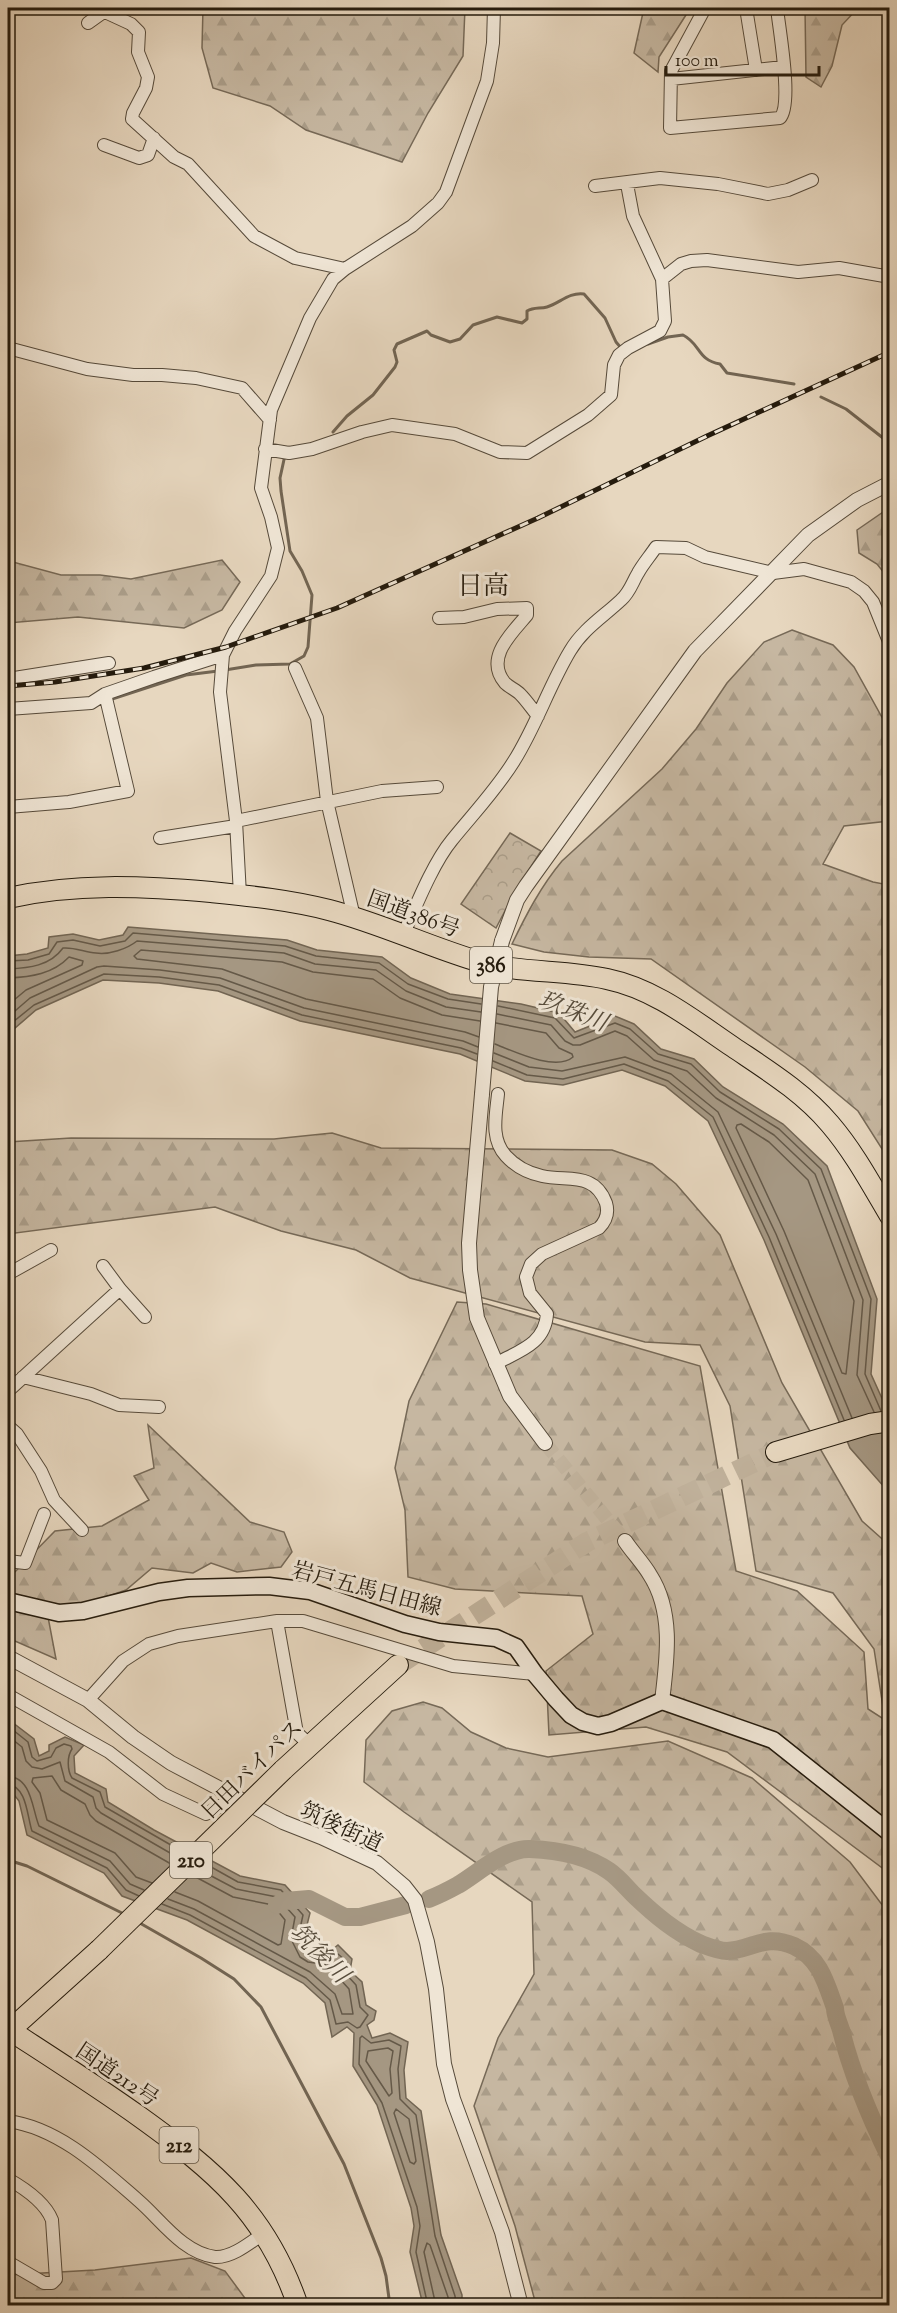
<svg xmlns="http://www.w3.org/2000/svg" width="897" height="2313" font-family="'Sorts Mill Goudy','Noto Serif JP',serif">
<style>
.forest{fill:url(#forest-firs);stroke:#766957;stroke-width:1.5}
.park{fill:url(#park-crowns);stroke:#766957;stroke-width:1.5}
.water{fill:#a59782;stroke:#726553;stroke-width:1.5}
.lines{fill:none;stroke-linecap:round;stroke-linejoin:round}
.shore{stroke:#655948;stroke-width:1.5}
.stream{stroke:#726553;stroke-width:3}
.river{stroke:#a59782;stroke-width:18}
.tertiary-tunnel{stroke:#c0b19b;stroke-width:14;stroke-dasharray:14 7;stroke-linecap:butt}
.trunk-tunnel{stroke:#c0b19b;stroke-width:20;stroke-dasharray:20 10;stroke-linecap:butt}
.minor-casing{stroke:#564a3a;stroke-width:14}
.tertiary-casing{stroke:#564a3a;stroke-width:16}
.secondary-casing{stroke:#251b0d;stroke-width:19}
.trunk-casing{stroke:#251b0d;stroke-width:22}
.minor{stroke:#efe5d5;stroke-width:12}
.tertiary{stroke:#efe5d5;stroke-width:14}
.secondary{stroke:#efe5d5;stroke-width:16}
.trunk{stroke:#e7d7bf;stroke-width:20}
.rail-casing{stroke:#251b0d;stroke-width:5}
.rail{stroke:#efe5d5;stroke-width:3;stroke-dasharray:9;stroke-linecap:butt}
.tertiary-bridge-casing{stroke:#564a3a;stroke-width:16;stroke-linecap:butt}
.trunk-bridge-casing{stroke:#251b0d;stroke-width:22;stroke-linecap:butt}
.tertiary-bridge{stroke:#efe5d5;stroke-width:14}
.trunk-bridge{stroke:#e7d7bf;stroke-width:20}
.labels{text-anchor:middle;stroke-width:6;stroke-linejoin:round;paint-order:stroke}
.shield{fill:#efe5d5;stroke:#625849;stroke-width:1.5}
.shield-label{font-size:21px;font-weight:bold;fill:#251b0d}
.street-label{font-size:22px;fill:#251b0d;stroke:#efe5d5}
.water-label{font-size:24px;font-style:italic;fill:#584d3c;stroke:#efe5d5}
.quarter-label{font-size:26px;fill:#251b0d;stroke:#efe5d5}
</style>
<defs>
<pattern id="forest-firs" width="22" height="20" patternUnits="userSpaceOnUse" patternTransform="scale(1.5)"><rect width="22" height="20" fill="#c6b7a1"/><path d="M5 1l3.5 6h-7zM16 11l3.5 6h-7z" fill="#aa9d89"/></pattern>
<pattern id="park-crowns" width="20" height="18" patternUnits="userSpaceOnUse" patternTransform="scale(1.5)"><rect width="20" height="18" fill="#c6b7a1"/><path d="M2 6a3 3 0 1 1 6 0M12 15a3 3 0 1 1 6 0" fill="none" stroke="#aa9d89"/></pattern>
</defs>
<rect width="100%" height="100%" fill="#e7d7bf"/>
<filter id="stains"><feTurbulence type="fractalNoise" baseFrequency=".00333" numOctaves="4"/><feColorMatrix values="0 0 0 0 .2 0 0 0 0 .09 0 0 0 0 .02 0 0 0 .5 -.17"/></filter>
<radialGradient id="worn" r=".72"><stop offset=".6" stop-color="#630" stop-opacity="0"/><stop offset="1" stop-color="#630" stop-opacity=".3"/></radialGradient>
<path class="forest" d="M203 8H465L463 56 428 113 402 162 306 130 270 106 213 88 202 48Z
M644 8H686V15L659 57 658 72 634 53Z
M805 8H858L842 25 832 66 821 87 806 77Z
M889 508V579L877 564 859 553 857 530Z
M222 560 240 582 222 610 184 628 78 617 8 623V564L13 562 61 575H100L131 579Z
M792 630 833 645 854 667 889 730V821L844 826 823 864 873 882 889 885V1160L858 1111 805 1067 651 959 589 957 544 952 512 944C526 915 541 886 562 861L662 769 696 729 727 683 764 642Z
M332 1133 381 1148 612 1150 652 1164 676 1184 720 1235 782 1383 862 1521 889 1545V1873L727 1752 646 1727 549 1735 546 1671 593 1634 582 1596 455 1589 408 1577 405 1510 395 1468 409 1401 457 1302 486 1304 700 1366 736 1571 797 1591 864 1652 868 1709 885 1720 874 1649 833 1593 756 1571 730 1406 700 1345 645 1342 410 1278 356 1250 281 1231 215 1207 8 1234V1142L71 1138 274 1139Z
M148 1425 250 1522 284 1532 292 1552 281 1567 237 1572 211 1563 193 1573 152 1568 126 1590 48 1617 56 1659 8 1638V1579L55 1531 102 1526 149 1500 134 1476 154 1468Z
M423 1702 442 1708 471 1732 506 1748 548 1757 668 1741 752 1778 850 1862 889 1914V2305H536L515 2226 474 2106 498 2038 534 1974 532 1902 404 1812 364 1782 366 1740 392 1711Z
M191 2258 225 2271 250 2305 8 2306V2275L95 2270Z"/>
<path class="park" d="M510 833 541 851 516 890 496 928 461 904Z"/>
<path class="water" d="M128 927 287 940 317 950 382 957 411 978 450 994 521 1004 559 1013 575 1032 615 1016 634 1024 661 1049 694 1059 723 1087 783 1124 827 1166 877 1299 871 1374 889 1414V1499L886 1489 850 1448 764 1240 708 1121 665 1086 622 1070 563 1085 525 1081 460 1054 300 1021 218 991 159 983 103 980 36 1010 8 1034V956L27 954 48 948 49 937 73 934 99 940 123 935Z
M8 1719 34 1739 39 1756 49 1751V1745L65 1737 84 1745 74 1756 75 1773 106 1789 108 1802 154 1830 240 1876 285 1885 310 1913 304 1937 310 1949 329 1952 338 1945 352 1959 350 1971 362 1982 366 2005 376 2011 374 2020 367 2025 372 2038 390 2033 408 2042 404 2070 406 2098 421 2111 441 2235 462 2295V2305H423L410 2252 414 2226 411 2208 377 2105 353 2066 354 2033 347 2027 332 2037 325 2003 303 1983 187 1920 122 1896 104 1873 27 1835 19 1801 8 1787Z"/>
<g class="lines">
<path class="shore" d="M8 961 28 960 49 954 57 942 73 940 100 946 125 941 133 933 285 946 316 956 379 963 408 984 448 999 481 1004
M8 969C29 968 50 966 63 948 75 947 84 952 96 953 109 955 127 949 137 941L284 953 315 964 376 970 406 991 446 1007 481 1012
M8 978C31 977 53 974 69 957L83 961 82 965 26 990 8 1005
M498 1006 555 1018 574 1038 615 1023 630 1029 658 1054 691 1064 720 1092 779 1129 821 1169 871 1299 865 1374 881 1411
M497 1014 551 1025 565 1041 573 1045H580L615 1031 627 1036 654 1060 687 1071 716 1098 774 1135 815 1174 863 1300 857 1375 874 1412
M8 1017 30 998 97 967 104 966 160 970 220 978 304 1008 463 1041 478 1047
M8 1026 34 1005 104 974 159 977 219 985 302 1015 461 1048 477 1054
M479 1037 465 1032 306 999 222 969 137 959 134 956 141 950 282 962 313 972 373 979 400 998 442 1015 480 1021
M495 1044C513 1051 556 1072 573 1057L572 1054 559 1048 546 1033 496 1023
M494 1053 529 1067 562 1071 625 1057 671 1074 718 1112 776 1234 852 1418
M493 1061 527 1075 563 1079 624 1064 668 1081 713 1117 769 1237 844 1420
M741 1124 769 1142 808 1180 854 1301 846 1374 842 1373 784 1231 736 1128 737 1125Z
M8 1726 28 1742 32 1757 37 1761 51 1757 56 1748 64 1744 71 1746 72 1749C67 1756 67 1770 72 1778L100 1792 105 1807 183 1852
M8 1736 22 1747 26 1761 32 1767 42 1769 60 1762 65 1781 93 1797 96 1808 101 1813 177 1857
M8 1776C32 1778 32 1809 39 1826L110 1861 130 1884 144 1890
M8 1784C27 1787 27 1816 32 1831L107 1868 126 1890 139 1896
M152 1883 136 1877 115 1853 47 1820 40 1793 32 1782 33 1778 52 1776 61 1790 85 1804 90 1815 96 1821 171 1864
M175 1892 198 1901 278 1945 281 1944 285 1920 273 1905 233 1897 192 1875
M168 1899 194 1909 310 1972 335 1994 342 2014H353L349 1989 339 1978 336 1966 308 1962 300 1957 291 1939 295 1917 277 1897 236 1889 198 1869
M162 1904 190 1915 306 1978 330 2000 336 2024 348 2022 357 2028 360 2027 368 2015 360 2007 356 1985 345 1973V1960L338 1954 329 1958 305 1953 298 1938 303 1915 281 1890 238 1882 204 1863
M388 2048 393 2051 390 2069 392 2093 389 2096 366 2061 368 2051Z
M396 2109 409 2119 416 2161 414 2164 410 2162 394 2113Z
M428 2306 416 2252 420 2226 417 2207 382 2103 359 2064 360 2038 362 2036 371 2043 389 2040 401 2046 398 2069 400 2099 416 2115 435 2236 455 2296 456 2306
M436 2306 424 2252 427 2243 430 2245 448 2297V2306"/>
<path class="stream" d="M648 344 668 337 683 335C701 344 697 360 720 364L727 373 794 384
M821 397 846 409 883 438
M333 432 347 416 373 395 395 367 397 362 394 350 397 344 427 331 431 335 450 342 460 339 473 325 497 317 522 323 527 319V311C534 307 540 309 547 307 560 303 569 292 584 294L605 318 616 342 622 349
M225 670 256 665 290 664 304 656 308 647 312 595 302 571 290 551 281 491 280 478 285 455
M109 700 186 675 218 671
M8 1860 27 1866 124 1914
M138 1922 201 1958 234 1979 261 2007 344 2164 381 2258 386 2276 390 2306"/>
<path class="river" d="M429 1899C439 1895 449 1890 458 1885 478 1873 505 1848 530 1849 557 1850 586 1855 609 1871 618 1877 627 1888 635 1896 655 1915 675 1932 701 1944 709 1947 719 1951 727 1951 752 1950 765 1933 794 1946 820 1958 826 1983 835 2008 835 2016 839 2023 841 2030 852 2075 870 2117 890 2158
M277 1905 285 1901 309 1899 345 1917H360L406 1905"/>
<path class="tertiary-tunnel" d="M545 1443 625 1541"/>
<path class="trunk-tunnel" d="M398 1665 587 1542 776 1452"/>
<defs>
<path id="minor" d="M705 8 671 71 670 128 780 118C793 104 779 29 777 8
M746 8 756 70
M105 12 131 24 139 32 138 52 148 77 146 88 133 113 132 119 174 157 188 164 254 236 295 258 345 269
M88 23 109 8
M671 79 783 67
M104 145 139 158 148 155 154 138
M595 186 660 178 718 184 768 194 788 190 812 180
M662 279 681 264 691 261 707 260 798 272 839 268 890 277
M8 348 87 369 133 375H162L196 378 242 388 270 420
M265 449 289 453 312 449 362 432 392 425 455 434 500 452 527 453 588 415 611 395 614 365 619 355 628 348 660 331 665 321 662 279 633 216 627 184
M439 618 464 617 497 609 527 608V615C512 633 484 658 505 683 509 687 516 690 520 694 527 701 532 709 538 716
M295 668 317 718 327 801 354 917
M8 679 109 663
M8 709 91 703 105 694 154 677 223 655
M8 807 69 802 128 791 105 694
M236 821 382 791 437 787
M160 838 236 826
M240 895 236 821 220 692 223 655 235 631 271 576 278 548 271 517 261 488 271 410 310 318 333 279 345 269 412 226 438 203 446 192 487 81 493 43 494 8
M404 933C416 906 433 863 452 840 473 814 496 790 514 761 536 726 549 686 570 651 583 629 603 617 621 600 630 592 632 583 638 573 643 564 650 556 656 547L686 548 705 557 773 573 804 569 851 582 864 591 873 602 890 644
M103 1266 120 1289 145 1317
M8 1274 51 1250
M495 1364C519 1351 545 1344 547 1314L530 1293 526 1277 531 1264 542 1254 599 1228C606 1221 609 1213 606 1203 594 1171 567 1182 542 1176 528 1173 516 1167 506 1156 490 1139 496 1115 498 1094
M23 1377 91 1394 119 1405 159 1407
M8 1391 120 1289
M8 1426 17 1434 41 1471 54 1500 82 1530
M8 1561 25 1563 44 1514
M277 1621 297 1733 310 1745
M8 1695 109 1752 163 1794 206 1814 236 1797
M88 1700 123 1661 149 1644 178 1636 277 1621H303L453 1666 535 1674
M8 2121C59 2128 101 2168 139 2201 161 2220 183 2253 215 2257 232 2258 251 2242 264 2233
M8 2179C24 2188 45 2202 52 2220L56 2279 52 2283H44L8 2262"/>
<path id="tertiary" d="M502 941 517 900 526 886 695 651 808 535 857 500 890 483
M482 1094 469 1243 470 1270 477 1318 510 1396 545 1443
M625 1541C633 1553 643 1563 650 1575 674 1612 667 1660 662 1701
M8 1657 88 1700 133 1737 171 1763 283 1822 321 1837 377 1863 404 1886 415 1900 427 1942 436 1989 444 2064 453 2099 502 2232 521 2306"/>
<path id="secondary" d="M8 1601 59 1613 83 1611 159 1592 188 1588 269 1586 310 1591 405 1624 439 1632 496 1638 516 1647 535 1674 556 1699 571 1715 583 1722 598 1726 611 1723 662 1701 773 1740 890 1833"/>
<path id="trunk" d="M8 898C75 883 142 886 211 892 250 896 290 900 329 910 379 923 425 945 474 960 517 974 563 969 607 979 655 989 693 1020 733 1047 767 1070 803 1092 830 1124 854 1152 871 1184 890 1216
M776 1452 870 1424 890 1421
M283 1770 398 1665
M11 2031C54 2059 98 2087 140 2117 215 2171 267 2214 298 2306
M8 2032 99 1950"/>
</defs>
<use href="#minor" class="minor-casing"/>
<use href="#tertiary" class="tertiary-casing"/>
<use href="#secondary" class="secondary-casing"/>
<use href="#trunk" class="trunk-casing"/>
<use href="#minor" class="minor"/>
<use href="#tertiary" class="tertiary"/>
<use href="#secondary" class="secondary"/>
<use href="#trunk" class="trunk"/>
<defs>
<path id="rail" d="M8 686 55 682 144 668 226 647 337 608 538 518 707 436 890 352"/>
</defs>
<use href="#rail" class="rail-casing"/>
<use href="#rail" class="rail"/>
<defs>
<path id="tertiary-bridge" d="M482 1094 491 987 502 941"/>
<path id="trunk-bridge" d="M99 1950 283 1770"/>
</defs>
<use href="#tertiary-bridge" class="tertiary-bridge-casing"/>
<use href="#trunk-bridge" class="trunk-bridge-casing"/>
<use href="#tertiary-bridge" class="tertiary-bridge"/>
<use href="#trunk-bridge" class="trunk-bridge"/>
</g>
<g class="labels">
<g class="shield">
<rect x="470" y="947" width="42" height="36" rx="4.5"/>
<rect x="170" y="1842" width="42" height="36" rx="4.5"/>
<rect x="159.5" y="2127" width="39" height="36" rx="4.5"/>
</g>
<g class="shield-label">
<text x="491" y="972">386</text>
<text x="191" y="1867">210</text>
<text x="179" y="2152">212</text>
</g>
<g class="street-label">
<text transform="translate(414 913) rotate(20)" y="8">国道386号</text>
<text transform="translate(367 1588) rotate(15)" y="8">岩戸五馬日田線</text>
<text transform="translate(251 1769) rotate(-44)" y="8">日田バイパス</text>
<text transform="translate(342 1826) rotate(25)" y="8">筑後街道</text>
<text transform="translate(118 2074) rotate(34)" y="8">国道212号</text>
</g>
<g class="water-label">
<text transform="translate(573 1011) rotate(21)" y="8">玖珠川</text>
<text transform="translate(320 1953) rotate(45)" y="8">筑後川</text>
</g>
<g class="quarter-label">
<text x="483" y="594">日高</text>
</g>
</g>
<rect width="897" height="2313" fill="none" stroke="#e7d7bf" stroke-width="30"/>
<rect x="9" y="9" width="879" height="2295" fill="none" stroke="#251b0d" stroke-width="3"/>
<rect x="15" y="15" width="867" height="2283" fill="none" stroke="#251b0d" stroke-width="1.5"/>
<path d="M666 66v9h153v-9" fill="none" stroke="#251b0d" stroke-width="3"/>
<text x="675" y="66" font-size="18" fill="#251b0d" stroke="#efe5d5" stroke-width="4.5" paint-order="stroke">100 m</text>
<rect width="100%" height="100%" filter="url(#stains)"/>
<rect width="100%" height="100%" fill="url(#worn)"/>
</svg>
